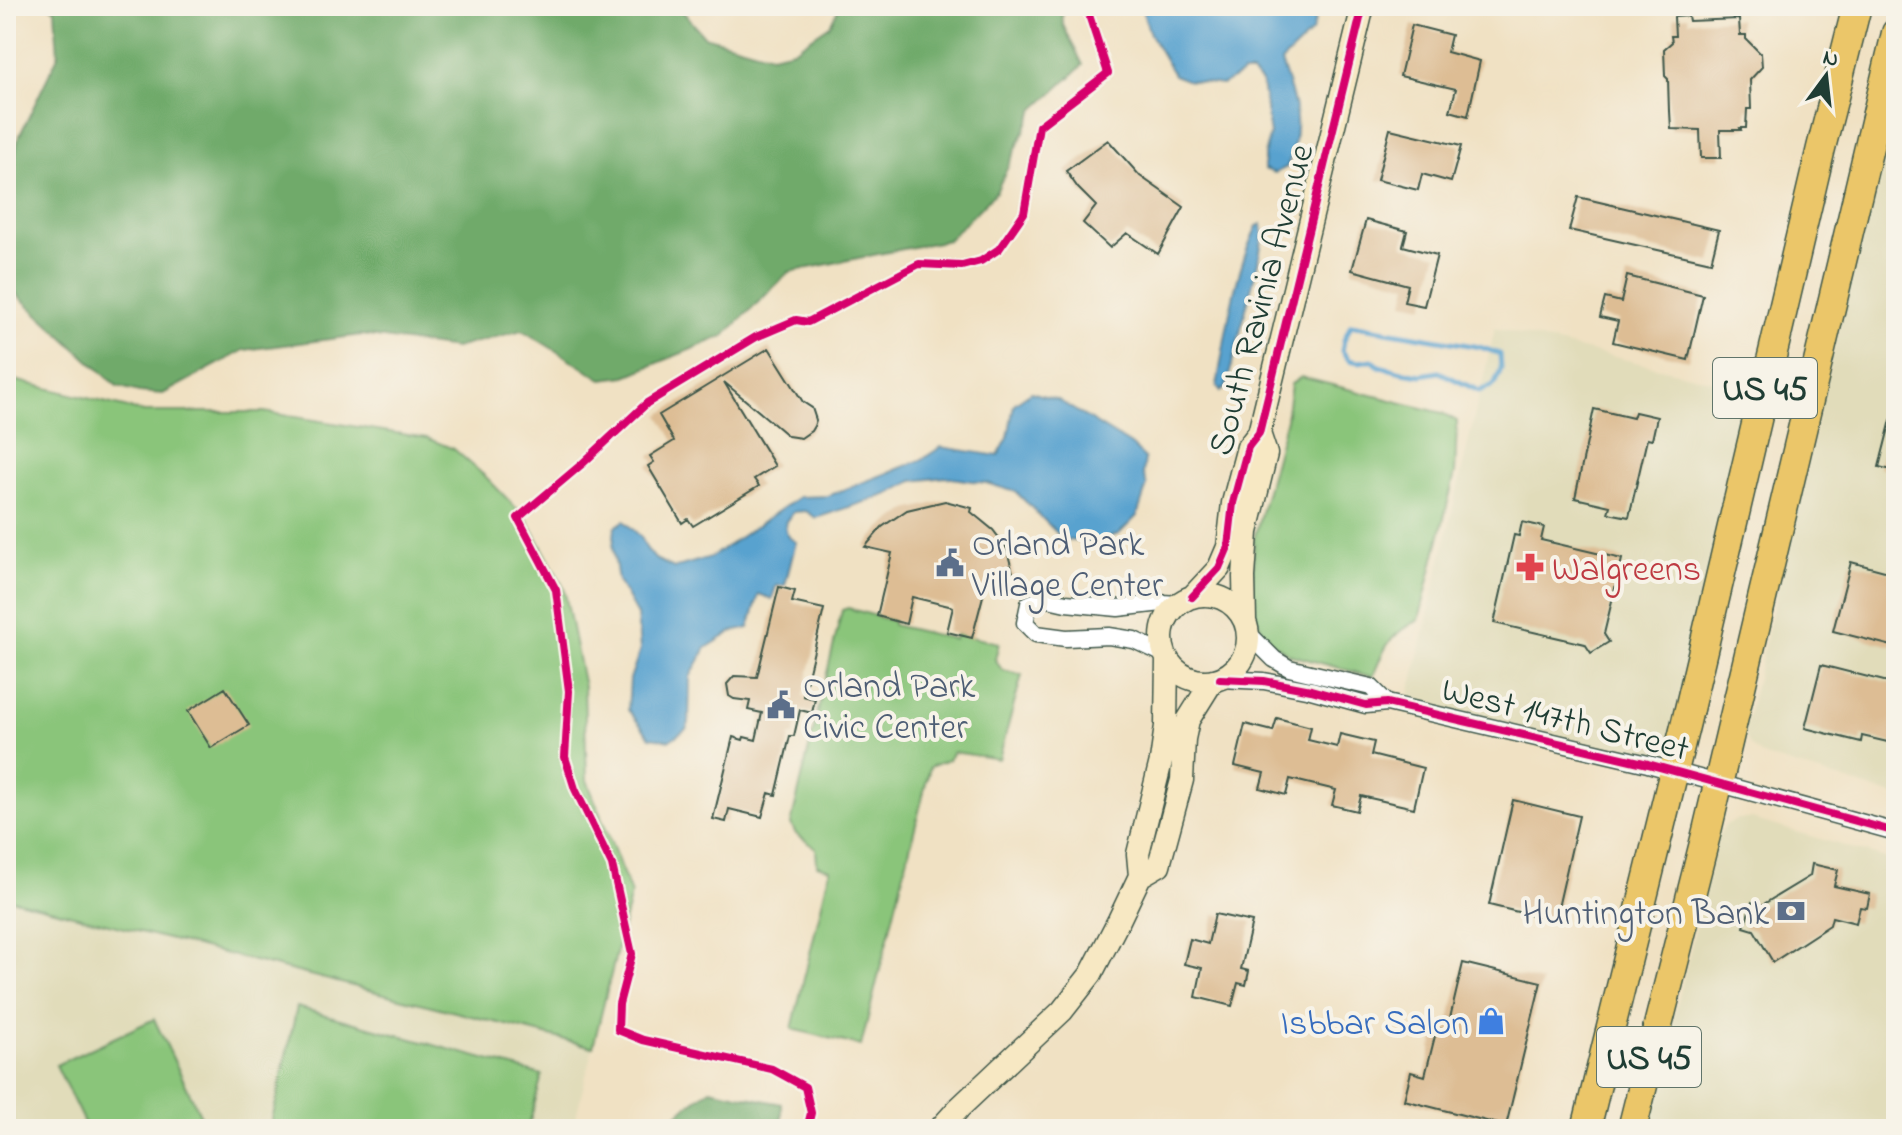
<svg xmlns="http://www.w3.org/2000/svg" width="1902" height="1135" font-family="'Indie Flower',sans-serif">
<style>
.built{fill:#e1dcba}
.green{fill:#8ac57a;stroke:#548157;stroke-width:2}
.forest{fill:#6faa6a;stroke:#47744f;stroke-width:2}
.water{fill:#58a2cf;stroke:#3c7082;stroke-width:2}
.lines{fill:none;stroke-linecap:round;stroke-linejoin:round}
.stream{stroke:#58a2cf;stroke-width:5}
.building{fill:#ddbd94}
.street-casing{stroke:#3e5649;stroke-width:19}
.secondary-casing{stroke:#3e5649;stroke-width:25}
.highway-casing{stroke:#3e5649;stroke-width:31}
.street{stroke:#fff;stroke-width:16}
.secondary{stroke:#f7e8c3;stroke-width:22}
.highway{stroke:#ebc669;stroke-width:28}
.cycleway-casing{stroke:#f7f3e8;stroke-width:13}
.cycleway{stroke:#d6006c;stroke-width:8}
.labels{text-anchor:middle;stroke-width:8;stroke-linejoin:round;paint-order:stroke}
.shield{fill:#f7f3e8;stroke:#60746a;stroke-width:2}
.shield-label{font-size:34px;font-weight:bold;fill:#1f3d34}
.street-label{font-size:36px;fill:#1f3d34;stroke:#f7f3e8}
.service-label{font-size:36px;fill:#4e5e75;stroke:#f7f3e8;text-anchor:start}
.health-label{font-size:36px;fill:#be3a42;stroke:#f7f3e8;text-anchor:start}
.shop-label{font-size:36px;fill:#366cbe;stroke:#f7f3e8;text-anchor:end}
</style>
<rect width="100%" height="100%" fill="#f7f3e8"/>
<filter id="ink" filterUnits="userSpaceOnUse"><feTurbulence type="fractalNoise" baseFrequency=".0125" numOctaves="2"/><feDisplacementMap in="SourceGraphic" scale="16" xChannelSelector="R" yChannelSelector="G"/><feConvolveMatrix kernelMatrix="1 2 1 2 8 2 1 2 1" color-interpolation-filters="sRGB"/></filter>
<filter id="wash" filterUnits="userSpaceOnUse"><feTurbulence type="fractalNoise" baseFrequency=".006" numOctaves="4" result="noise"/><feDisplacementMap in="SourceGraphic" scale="32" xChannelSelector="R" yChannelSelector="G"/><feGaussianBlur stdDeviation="1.8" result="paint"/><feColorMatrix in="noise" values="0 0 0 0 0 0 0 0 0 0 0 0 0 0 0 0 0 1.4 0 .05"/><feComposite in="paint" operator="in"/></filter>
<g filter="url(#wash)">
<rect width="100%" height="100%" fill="#f0e1c3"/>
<path class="built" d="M1896 83V796L1761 755 1750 745 1744 733Z
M1495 328 1755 391 1664 762 1408 702Z
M1738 819H1752L1896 861V1129H1647L1718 835 1727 824Z
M6 898 593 1047 573 1129H6Z"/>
<path class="green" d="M1301 377 1442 413 1457 421 1455 473 1419 620C1389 635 1384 647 1373 677L1291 655 1271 642 1261 628 1252 606 1254 539 1286 419 1291 384Z
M6 378 144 412H264L427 438 454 449 487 478 527 519 564 588 584 687 587 780 631 894 593 1047 6 898Z
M848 608 893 621V625L954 639 956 634 999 643 995 659 1002 670 1022 675 999 759 953 752 948 760 930 767 861 1046 792 1029 830 869 817 865 816 848 796 834 791 824 842 610Z
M297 1007 542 1075 528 1129H270Z
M154 1019 207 1129H87L56 1065Z"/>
<path class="forest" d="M50 6H678L704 36 771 55 793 50 830 25 840 6H1062L1063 25 1083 65 1034 110 996 192 948 240 789 272 724 336 626 376 602 379 522 330 455 348 362 335 244 350 163 394 139 392 117 386 16 294 6 269V208L18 139 58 56 55 10Z
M710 1089 782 1104V1129H677V1114Z"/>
<path class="water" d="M1141 6H1319L1312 32 1281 62C1295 103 1304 125 1287 167L1275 173 1264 169V155L1270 134 1262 83 1252 73H1243L1222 85 1186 80 1174 75 1150 34Z
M1262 224 1263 235 1258 262 1228 380 1225 388 1221 391 1217 386 1218 380C1227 328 1234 274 1257 226Z
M1031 392 1058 400 1131 445 1145 458 1143 474 1147 485 1137 516 1119 534 1093 542 1064 540 1016 492 986 483 945 477 913 481 889 494 816 518 806 511 794 512 786 521C784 531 787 537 796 542L785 585 776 586 772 599 759 594 749 628 732 632 706 648 690 677 689 723 686 729 670 740 650 737 628 710 630 679 640 650 637 615 618 581 613 548 615 527 624 521 641 537 646 548 655 559 674 568 711 557 799 497 828 496 921 460 941 447 998 456 1008 438 1014 404Z"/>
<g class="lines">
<path class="stream" d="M1351 325 1480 347 1500 354 1501 369 1494 385 1479 391 1439 372 1421 375 1402 372 1379 366 1372 360 1359 362 1349 360 1342 351 1344 340Z"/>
</g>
<g id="blocks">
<path class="building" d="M1688 16 1689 21 1739 19 1740 35H1746V39L1761 54 1762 67 1750 80 1751 109H1747L1746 128H1740L1741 130H1720L1721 158H1701L1700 130 1671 129 1670 111H1669L1668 79 1665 76 1664 49 1672 42 1671 36H1675L1674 17Z
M1412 25 1451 35 1447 52 1480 61 1468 116 1450 111 1456 89 1400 76Z
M1390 129 1461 146 1451 182 1422 174 1418 190 1377 180Z
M1108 140 1140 176 1184 207 1158 254 1127 233 1110 248 1083 223 1096 206 1078 188 1066 171Z
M1578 197 1719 230 1711 262 1569 230Z
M1366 220 1407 231 1403 246 1437 255 1424 306 1404 302 1408 285 1352 270Z
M1627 276 1703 295 1688 360 1613 342 1618 321 1600 317 1605 298 1621 302Z
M769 348 803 402 812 408 816 420 814 426 811 431 801 438 788 436 724 382 775 466 754 479 759 486 693 526 688 519 682 523 648 466 654 462 650 456 674 441 659 415Z
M1594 409 1633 418 1635 412 1657 417 1652 440 1647 439 1629 517 1608 513 1610 506 1575 498Z
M1891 420 1896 421V471L1879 467Z
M945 501 972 508 971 512 993 530 1006 547 1016 584 988 577 972 638 947 632 953 607 912 597 906 624 877 616 892 553 865 547 882 527 907 510Z
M1522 522 1544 527 1541 540 1622 559 1604 634 1609 642 1591 653 1585 644 1494 623 1514 535 1519 536Z
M1851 562 1896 574V647L1833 631Z
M779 587 795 591 792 602 824 609 803 696 815 699 812 713 800 710 794 736H790L776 795 769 793 762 817 729 809 726 822 713 819 733 737 743 740 744 737 756 740 762 713 748 710 750 701 734 699 729 696 727 684 734 676 757 677Z
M1821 665 1896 684V744L1862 736 1861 742 1805 728Z
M225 688 249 725 211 748 188 711Z
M1277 718 1311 727 1308 740 1337 747 1340 734 1374 742 1371 755 1423 768 1414 808 1361 796 1357 811 1332 805 1336 790 1290 779 1286 795 1260 788 1264 773 1235 766 1245 724 1273 731Z
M1513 800 1579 816 1555 921 1489 905Z
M1812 864 1838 870 1834 886 1870 894 1867 908 1860 907 1856 923 1832 917 1830 925 1773 962 1754 930 1744 927 1752 902 1762 905 1810 876Z
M1215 914 1252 922 1241 969 1249 971 1246 985 1238 983 1232 1006 1196 997 1202 968 1184 964 1190 939 1208 944Z
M1463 963 1541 982 1506 1126 1404 1100 1411 1072 1425 1076 1437 1028 1447 1031Z"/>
</g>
</g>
<g filter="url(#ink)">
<use href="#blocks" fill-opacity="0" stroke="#3e5649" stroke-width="2"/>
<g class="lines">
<defs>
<path id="street" d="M1248 633 1274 659 1289 668 1371 687 1387 703
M1166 655 1134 640 1109 636 1066 638 1036 634 1025 623 1029 604 1044 598 1066 603 1118 608 1162 603 1179 604
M1220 679 1264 681 1311 690 1366 705 1387 703 1648 764 1896 832"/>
<path id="secondary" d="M1162 638a43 43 0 1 1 86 0a43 43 0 1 1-86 0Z
M1192 597 1219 568 1228 547 1233 503 1248 447 1259 433 1363 6
M1245 621 1244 577 1247 532 1266 454 1259 433
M1140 876 1159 865 1182 780 1184 739 1188 720 1213 680
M940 1129 959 1108 1062 1011 1091 974 1119 920 1140 876 1138 854 1161 761 1166 726 1167 658"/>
<path id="highway" d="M1586 1129 1686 722 1821 148 1857 6
M1632 1129 1707 831 1896 33"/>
</defs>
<use href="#street" class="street-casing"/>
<use href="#secondary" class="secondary-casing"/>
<use href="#highway" class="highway-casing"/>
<use href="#street" class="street"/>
<use href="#secondary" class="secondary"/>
<use href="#highway" class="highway"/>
<defs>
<path id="cycleway" d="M1192 597 1219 568 1228 547 1233 503 1248 447 1259 433 1363 6
M1220 679 1264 681 1311 690 1366 705 1387 703 1648 764 1896 832
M807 1129 811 1113 805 1087 772 1069 643 1040 618 1030 619 1004 632 954 612 865 575 789 565 757 569 691 556 590 518 518 582 464 647 403 756 337 796 320 808 322 919 264 962 266 981 261 999 249 1024 213 1039 126 1108 73 1086 6"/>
</defs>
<use href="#cycleway" class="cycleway-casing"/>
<use href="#cycleway" class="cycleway"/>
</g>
</g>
<defs>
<symbol id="civic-bare" viewBox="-9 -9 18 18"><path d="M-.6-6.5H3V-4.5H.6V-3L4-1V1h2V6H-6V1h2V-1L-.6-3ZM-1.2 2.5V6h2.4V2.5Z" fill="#5c6f8a" stroke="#f7f3e8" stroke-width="2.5" paint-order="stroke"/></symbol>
<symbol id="pharmacy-bare" viewBox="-9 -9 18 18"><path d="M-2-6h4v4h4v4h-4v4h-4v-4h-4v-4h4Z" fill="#e0444e" stroke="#f7f3e8" stroke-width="2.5" paint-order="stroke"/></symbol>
<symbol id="bank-bare" viewBox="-9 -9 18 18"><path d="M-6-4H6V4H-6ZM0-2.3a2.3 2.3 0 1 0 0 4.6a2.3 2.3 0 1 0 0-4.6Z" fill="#5c6f8a" stroke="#f7f3e8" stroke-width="2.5" paint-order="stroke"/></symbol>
<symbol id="shop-bare" viewBox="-9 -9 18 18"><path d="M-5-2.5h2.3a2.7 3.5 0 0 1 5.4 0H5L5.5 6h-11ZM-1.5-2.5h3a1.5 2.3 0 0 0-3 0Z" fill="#3f7fe0" stroke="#f7f3e8" stroke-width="2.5" paint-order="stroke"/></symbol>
</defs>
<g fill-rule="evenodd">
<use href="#civic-bare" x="930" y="543" width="40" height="40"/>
<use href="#pharmacy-bare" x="1510" y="547" width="40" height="40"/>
<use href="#civic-bare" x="761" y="685" width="40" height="40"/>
<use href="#bank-bare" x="1771" y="891" width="40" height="40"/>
<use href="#shop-bare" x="1471" y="1001" width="40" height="40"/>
</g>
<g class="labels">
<g class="shield">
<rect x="1713" y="358" width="104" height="60" rx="6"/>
<rect x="1597" y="1027" width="104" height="60" rx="6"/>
</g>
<g class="shield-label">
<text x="1765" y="400">US 45</text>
<text x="1649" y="1069">US 45</text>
</g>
<g class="street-label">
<text transform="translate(1259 299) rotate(-75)" y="13">South Ravinia Avenue</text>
<text transform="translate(1566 717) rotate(14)" y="13">West 147th Street</text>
</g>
<g class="service-label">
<text x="972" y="555">Orland Park<tspan x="972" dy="41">Village Center</tspan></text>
<text x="803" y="697">Orland Park<tspan x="803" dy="41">Civic Center</tspan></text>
<text x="1769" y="924" text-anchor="end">Huntington Bank</text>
</g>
<g class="health-label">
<text x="1552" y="580">Walgreens</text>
</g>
<g class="shop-label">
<text x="1469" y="1034">Isbbar Salon</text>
</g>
</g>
<rect width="1902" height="1135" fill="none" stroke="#f7f3e8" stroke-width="32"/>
<g transform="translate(1826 76) rotate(15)" stroke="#f7f3e8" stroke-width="6" paint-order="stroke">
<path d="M0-6L14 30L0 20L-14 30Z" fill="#1f3d34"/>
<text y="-12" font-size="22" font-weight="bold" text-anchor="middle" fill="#1f3d34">N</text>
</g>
</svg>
